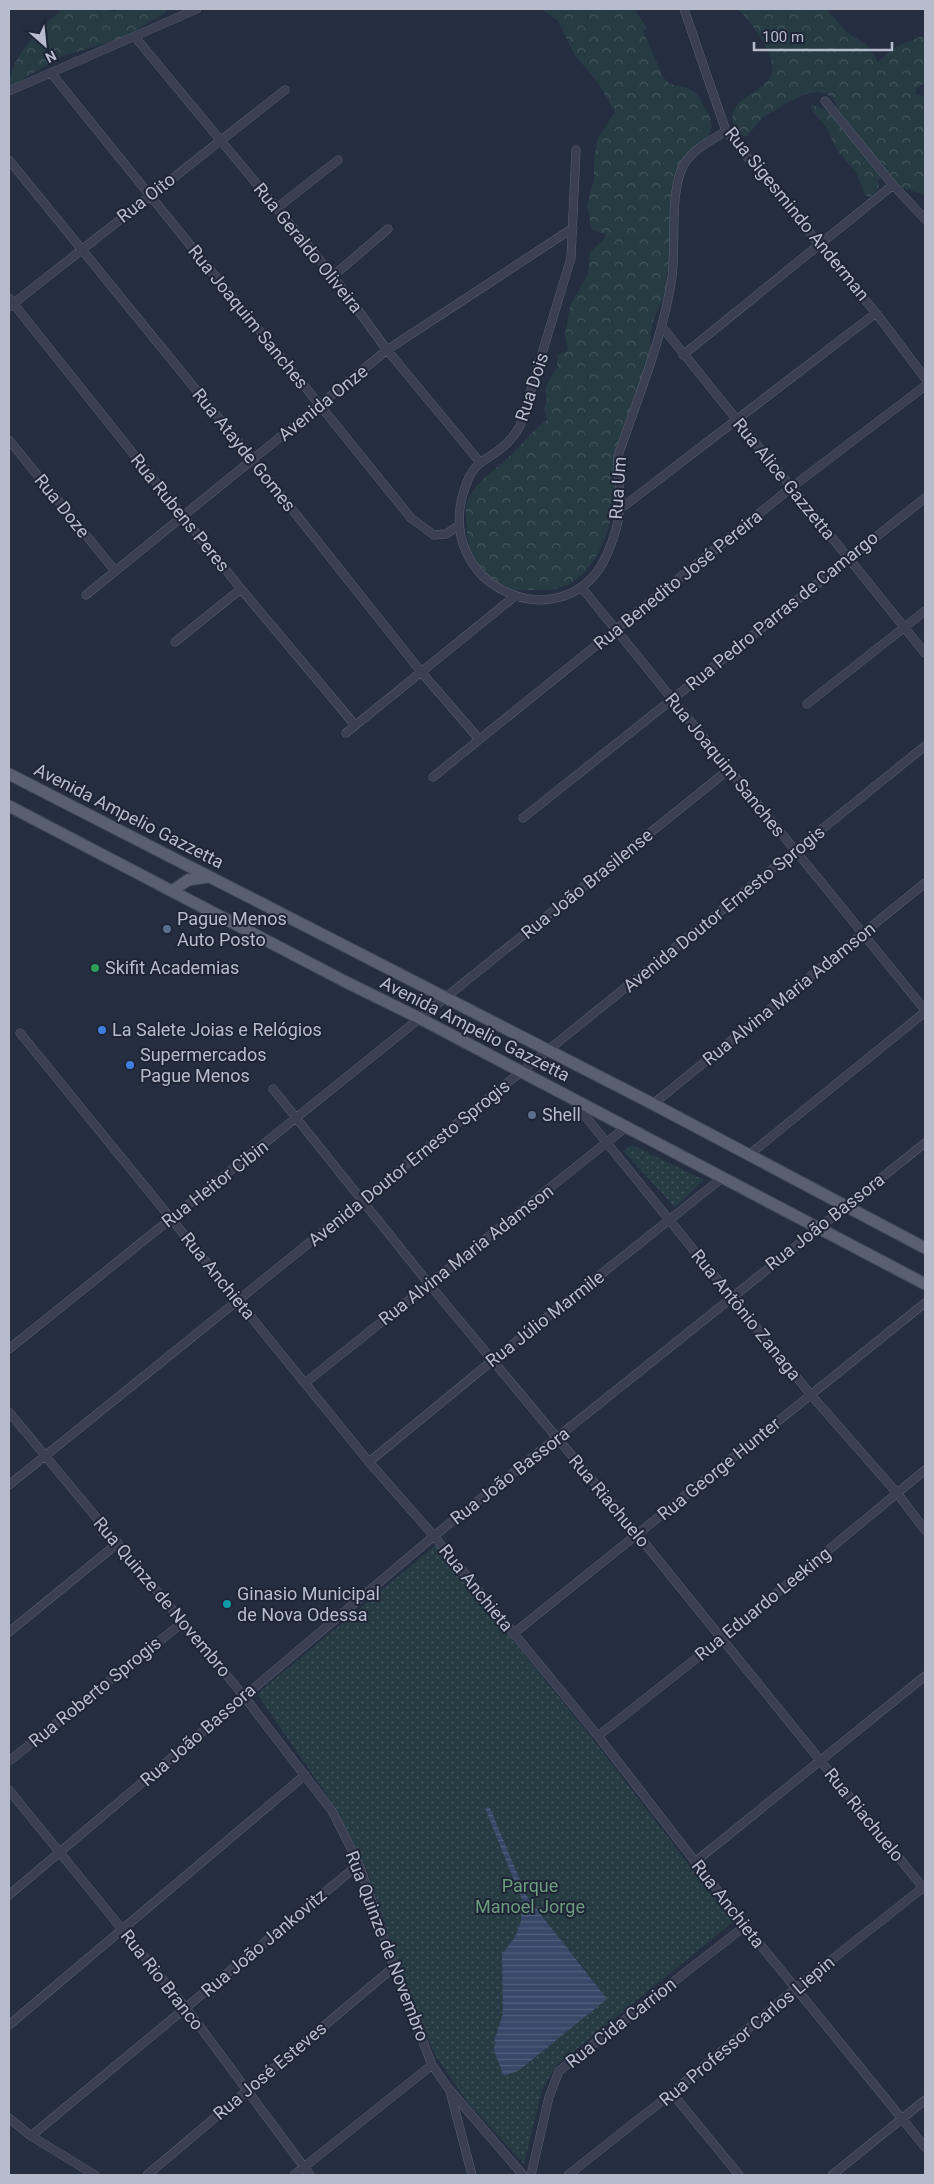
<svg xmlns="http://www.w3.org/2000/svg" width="934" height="2184" font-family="Roboto,sans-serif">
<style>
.forest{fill:url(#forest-crowns)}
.park{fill:url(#park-dots)}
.water{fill:url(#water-rules)}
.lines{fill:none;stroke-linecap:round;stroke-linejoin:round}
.minor-casing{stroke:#575e6e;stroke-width:9}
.primary-casing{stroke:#43495a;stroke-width:13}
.minor{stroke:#3a4051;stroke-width:8}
.primary{stroke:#585f70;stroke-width:11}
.service-dot{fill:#5c6f8a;stroke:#1e2536;stroke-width:2}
.leisure-dot{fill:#2e9e5b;stroke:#1e2536;stroke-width:2}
.shop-dot{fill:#3f7fe0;stroke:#1e2536;stroke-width:2}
.culture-dot{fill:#0f9aa8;stroke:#1e2536;stroke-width:2}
.labels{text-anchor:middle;stroke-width:4;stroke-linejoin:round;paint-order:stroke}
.street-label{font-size:18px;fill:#b6bccb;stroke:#1e2536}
.poi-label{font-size:18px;fill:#b6bccb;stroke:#1e2536;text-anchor:start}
.park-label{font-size:18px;fill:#6d9c7e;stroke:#1e2536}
</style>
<defs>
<pattern id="forest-crowns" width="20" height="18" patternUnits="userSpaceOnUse" patternTransform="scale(1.25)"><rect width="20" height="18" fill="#273b42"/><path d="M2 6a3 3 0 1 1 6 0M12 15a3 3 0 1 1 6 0" fill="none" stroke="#44555c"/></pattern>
<pattern id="park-dots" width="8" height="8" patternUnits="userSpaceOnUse" patternTransform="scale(1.25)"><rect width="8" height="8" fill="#273b42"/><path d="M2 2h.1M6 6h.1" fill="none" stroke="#44555c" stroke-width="1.8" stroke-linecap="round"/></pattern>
<pattern id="water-rules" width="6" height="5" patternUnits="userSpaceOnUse" patternTransform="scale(1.25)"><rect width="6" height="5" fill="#394768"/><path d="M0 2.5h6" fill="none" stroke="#53607c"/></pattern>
</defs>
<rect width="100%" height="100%" fill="#252e41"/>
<path class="forest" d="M63 9H104L114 12 120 9H168L165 13 122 38 60 57 9 88C9 58 41 26 63 9Z
M541 9H634L647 28 643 31 663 77 670 84 687 88 697 94 710 117 712 127 707 138 687 154 679 172 670 263 666 278 668 290C661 303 653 317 651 332 649 343 655 358 651 369 650 375 644 380 641 386 631 405 622 428 618 449 615 464 617 480 615 494 610 537 591 592 540 590 527 590 510 592 498 587 480 579 469 553 467 534 467 523 464 511 468 500 477 479 500 467 515 451 526 440 533 429 547 420L544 408 547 401 545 389 557 366 558 354 568 351 565 336 570 306 588 274 590 252 606 237 605 234 592 230 587 206 594 179V158L598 138 615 112 599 84 574 54 558 21Z
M738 9H826L848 33 867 45 878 62 897 46 925 35V83L916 88V94L925 97V195L900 187 882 178 878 180 879 188 870 197 865 195 857 174 837 150 826 127 811 109V105H813L835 114 836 103 833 97 819 92 804 94 763 117 747 136C741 136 737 134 735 128 722 96 766 96 772 72 776 55 750 20 738 9Z"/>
<path class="park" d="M632 1145 704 1180 675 1207 623 1151Z
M436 1545 595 1742 733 1922 556 2066 542 2090 524 2164 469 2104 435 2055 401 1971 365 1865 335 1807 257 1694Z"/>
<path class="water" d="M485 1808H490L527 1897 607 1999 518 2071 504 2076 494 2051 495 2038 503 2014 502 1954 515 1937 521 1921 522 1900Z"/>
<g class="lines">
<defs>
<path id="minor" d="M684 9 726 131 876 313 925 378
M135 37 333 276 387 350 479 461
M51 73 411 518 434 535 446 534 458 526
M9 91 197 9
M825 101 893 185 925 219
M576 150 571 258 520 426C517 431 513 437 509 441 493 459 477 457 467 482 425 588 569 647 608 552 613 540 619 522 620 508 622 491 616 473 618 456 638 397 663 338 672 277 676 245 670 199 681 171 688 151 710 141 726 131
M9 160 253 460 422 673 479 739
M277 208 338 160
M333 276 388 229
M9 298 241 589 355 725
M9 307 285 90
M662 327 925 653
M683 355 893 185
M9 440 115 571
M620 509 876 313
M582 588 925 1010
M86 595 387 350 573 228
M175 642 241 589
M807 704 925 611
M346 733 515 596
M433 777 792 487 925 386
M523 818 925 498
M20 1033 369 1462 434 1536 598 1736 745 1926 925 2147
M273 1089 429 1284 638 1535 925 1890
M573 1101 811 1395 897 1493 925 1530
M653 1104 925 883
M750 1154 925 1012
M9 1349 728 770
M305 1383 626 1127
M9 1412 243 1695 332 1811 359 1864 394 1967 432 2065 449 2089 523 2175
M369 1462 493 1360 722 1178
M9 1485 925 746
M9 1632 118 1543
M513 1634 925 1303
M598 1736 721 1639 925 1470
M9 1761 182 1623
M9 1790 186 2008 310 2175
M695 1862 925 1676
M9 1895 434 1536 925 1143
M9 2025 305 1775
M450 2091 472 2175
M672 2093 739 2175
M9 2118 31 2136 95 2175
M31 2136 359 1864
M147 2175 394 1967
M294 2175 432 2065
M531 2175 549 2097 559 2071 745 1926
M568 2175 672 2093 796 1988 925 1886
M832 2175 925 2100"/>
<path id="primary" d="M9 774 653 1104 925 1248
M9 806 344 981 421 1019 925 1284
M172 891 188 880 207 877"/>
</defs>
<use href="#minor" class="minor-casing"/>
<use href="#primary" class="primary-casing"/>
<use href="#minor" class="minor"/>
<use href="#primary" class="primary"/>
</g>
<g class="service-dot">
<circle cx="167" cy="929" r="5"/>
<circle cx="532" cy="1115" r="5"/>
</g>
<circle class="leisure-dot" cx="95" cy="968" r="5"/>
<g class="shop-dot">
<circle cx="102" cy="1030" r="5"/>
<circle cx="130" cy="1065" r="5"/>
</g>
<circle class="culture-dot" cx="227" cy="1604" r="5"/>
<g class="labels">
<g class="street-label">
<text transform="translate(146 198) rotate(-38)" y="6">Rua Oito</text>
<text transform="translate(797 214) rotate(51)" y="6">Rua Sigesmindo Anderman</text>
<text transform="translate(308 248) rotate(51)" y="6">Rua Geraldo Oliveira</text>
<text transform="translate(248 317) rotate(51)" y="6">Rua Joaquim Sanches</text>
<text transform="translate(532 387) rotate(-72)" y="6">Rua Dois</text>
<text transform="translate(323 403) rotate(-39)" y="6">Avenida Onze</text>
<text transform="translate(244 450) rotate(51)" y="6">Rua Atayde Gomes</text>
<text transform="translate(784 479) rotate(51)" y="6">Rua Alice Gazzetta</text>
<text transform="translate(618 488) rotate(-86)" y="6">Rua Um</text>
<text transform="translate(62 506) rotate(51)" y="6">Rua Doze</text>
<text transform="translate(180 513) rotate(51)" y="6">Rua Rubens Peres</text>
<text transform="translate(678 580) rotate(-39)" y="6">Rua Benedito José Pereira</text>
<text transform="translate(782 611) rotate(-39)" y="6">Rua Pedro Parras de Camargo</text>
<text transform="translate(725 765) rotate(51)" y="6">Rua Joaquim Sanches</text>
<text transform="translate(129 816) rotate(27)" y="6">Avenida Ampelio Gazzetta</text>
<text transform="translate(587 884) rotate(-39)" y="6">Rua João Brasilense</text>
<text transform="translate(724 909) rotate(-39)" y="6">Avenida Doutor Ernesto Sprogis</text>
<text transform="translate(789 994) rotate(-39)" y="6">Rua Alvina Maria Adamson</text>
<text transform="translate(475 1029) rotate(27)" y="6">Avenida Ampelio Gazzetta</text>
<text transform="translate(409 1163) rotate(-39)" y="6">Avenida Doutor Ernesto Sprogis</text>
<text transform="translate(215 1184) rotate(-38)" y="6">Rua Heitor Cibin</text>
<text transform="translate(825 1222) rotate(-38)" y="6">Rua João Bassora</text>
<text transform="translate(466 1255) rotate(-38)" y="6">Rua Alvina Maria Adamson</text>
<text transform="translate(218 1276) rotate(51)" y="6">Rua Anchieta</text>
<text transform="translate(746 1315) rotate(51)" y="6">Rua Antônio Zanaga</text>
<text transform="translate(545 1319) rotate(-38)" y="6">Rua Júlio Marmile</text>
<text transform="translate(719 1469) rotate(-39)" y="6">Rua George Hunter</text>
<text transform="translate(510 1476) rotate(-38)" y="6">Rua João Bassora</text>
<text transform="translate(609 1501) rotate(50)" y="6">Rua Riachuelo</text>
<text transform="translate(476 1588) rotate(51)" y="6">Rua Anchieta</text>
<text transform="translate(162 1597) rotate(50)" y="6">Rua Quinze de Novembro</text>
<text transform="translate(763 1604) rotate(-39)" y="6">Rua Eduardo Leeking</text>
<text transform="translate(95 1692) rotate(-39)" y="6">Rua Roberto Sprogis</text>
<text transform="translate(198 1735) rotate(-41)" y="6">Rua João Bassora</text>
<text transform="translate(864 1815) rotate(51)" y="6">Rua Riachuelo</text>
<text transform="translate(728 1904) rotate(52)" y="6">Rua Anchieta</text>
<text transform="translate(264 1943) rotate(-40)" y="6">Rua João Jankovitz</text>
<text transform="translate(387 1946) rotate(69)" y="6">Rua Quinze de Novembro</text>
<text transform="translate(162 1980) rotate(52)" y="6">Rua Rio Branco</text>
<text transform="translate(621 2023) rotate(-38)" y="6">Rua Cida Carrion</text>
<text transform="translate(747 2031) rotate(-40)" y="6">Rua Professor Carlos Liepin</text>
<text transform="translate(270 2071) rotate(-40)" y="6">Rua José Esteves</text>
</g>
<g class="poi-label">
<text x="177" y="925">Pague Menos<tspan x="177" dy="21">Auto Posto</tspan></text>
<text x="105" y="974">Skifit Academias</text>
<text x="112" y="1036">La Salete Joias e Relógios</text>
<text x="140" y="1061">Supermercados<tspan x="140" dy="21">Pague Menos</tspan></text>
<text x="542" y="1121">Shell</text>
<text x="237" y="1600">Ginasio Municipal<tspan x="237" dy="21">de Nova Odessa</tspan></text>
</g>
<g class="park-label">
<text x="530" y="1892">Parque<tspan x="530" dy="21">Manoel Jorge</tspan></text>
</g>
</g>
<rect width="934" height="2184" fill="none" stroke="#b6bccb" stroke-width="20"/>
<g transform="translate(45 45) rotate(153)" stroke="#1e2536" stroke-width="4" paint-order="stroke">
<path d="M0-4L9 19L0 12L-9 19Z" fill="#b6bccb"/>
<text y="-8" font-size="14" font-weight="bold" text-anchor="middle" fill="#b6bccb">N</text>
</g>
<path d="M754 42v8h138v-8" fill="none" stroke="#b6bccb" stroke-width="2.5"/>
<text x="762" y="42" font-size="15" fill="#b6bccb" stroke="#1e2536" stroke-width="4" paint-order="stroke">100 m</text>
</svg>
